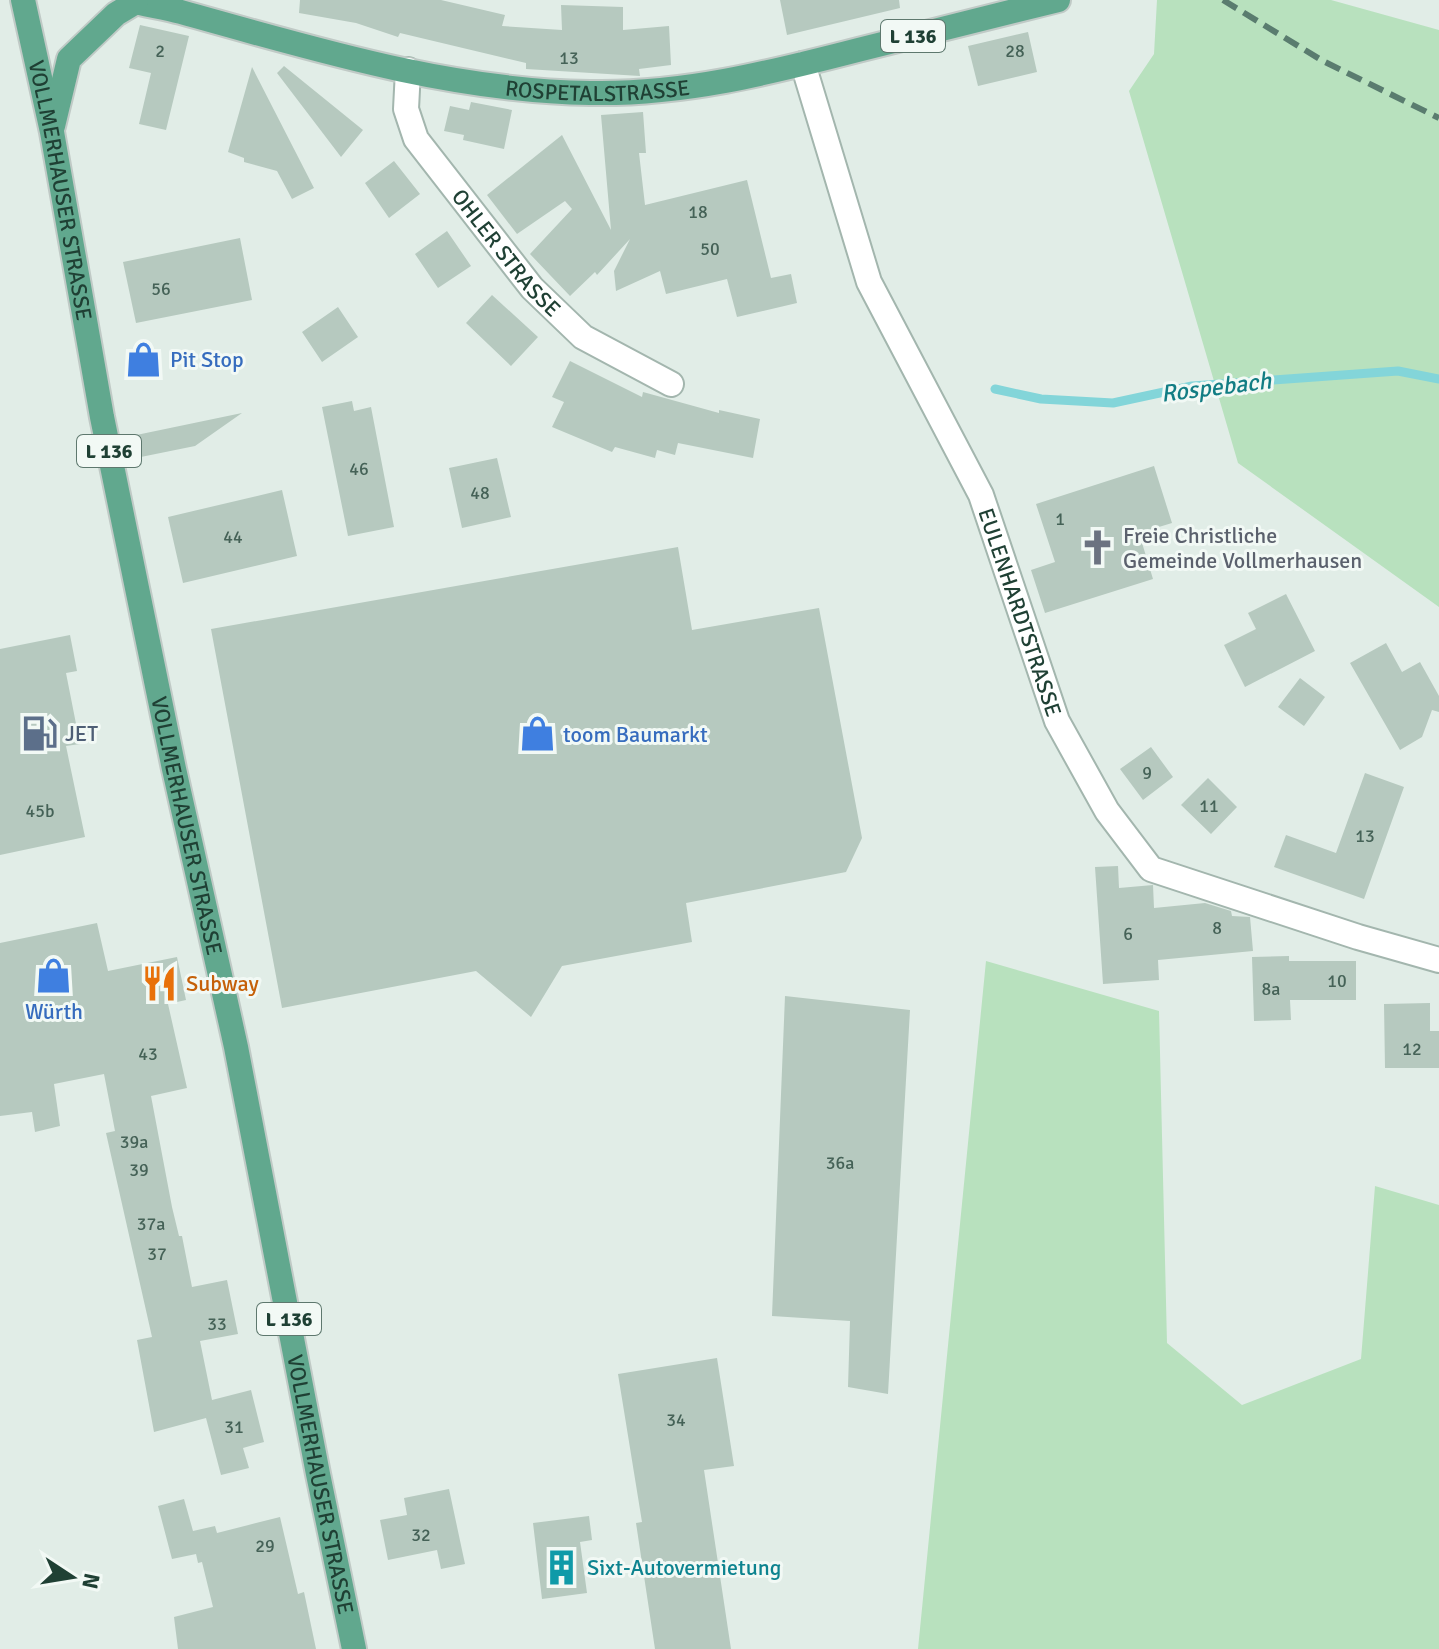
<svg xmlns="http://www.w3.org/2000/svg" width="1439" height="1649" font-family="Signika,sans-serif">
  <style>
    .green { fill: #b8e1be }
    .lines { fill: none; stroke-linecap: round; stroke-linejoin: round }
    .stream { stroke: #83d5d9; stroke-width: 9 }
    .building { fill: #b6c9bf }
    .minor-casing { stroke: #a3b6ae; stroke-width: 28 }
    .primary-casing { stroke: #c0cac6; stroke-width: 28 }
    .minor { stroke: #fff; stroke-width: 24 }
    .primary { stroke: #61a88e; stroke-width: 24 }
    .rail { stroke: #5a7c6f; stroke-width: 6; stroke-dasharray: 16 8; stroke-linecap: butt }
    .labels { text-anchor: middle; stroke-width: 6; stroke-linejoin: round; paint-order: stroke }
    .number-label { font-size: 18px; fill: #456257 }
    .shield { fill: #f2f9f5; stroke: #5e786e; stroke-width: 2 }
    .shield-label { font-size: 20px; font-weight: bold; fill: #1f4034 }
    .street-label { font-size: 22px; fill: #1f4034; stroke: #f2f9f5 }
    .shop-label { font-size: 22px; fill: #366cbe; stroke: #f2f9f5; text-anchor: start }
    .worship-label { font-size: 22px; fill: #5b616d; stroke: #f2f9f5; text-anchor: start }
    .service-label { font-size: 22px; fill: #4e5e75; stroke: #f2f9f5; text-anchor: start }
    .food-label { font-size: 22px; fill: #c56008; stroke: #f2f9f5; text-anchor: start }
    .culture-label { font-size: 22px; fill: #0d838f; stroke: #f2f9f5; text-anchor: start }
    .water-label { font-size: 24px; font-style: italic; fill: #127d84; stroke: #f2f9f5 }
  </style>
  <rect width="100%" height="100%" fill="#e1ede7"/>
  <path class="green" d="M1157 0H1331L1439 30V607L1238 463 1129 91 1154 54Z
    M986 961 1159 1011 1167 1343 1242 1405 1361 1359 1375 1186 1439 1205V1649H918Z"/>
  <g class="lines">
    <path class="stream" d="M995 389 1041 399 1113 403 1192 386 1398 371 1439 379"/>
  </g>
  <path class="building" d="M300 0H441L505 15 502 26 562 30 561 5 623 7V30L669 26 671 65 639 69 640 76 526 69V63L400 33 398 37 356 23 299 13Z
    M780 0H899L900 8 787 35Z
    M140 25 189 36 166 130 139 124 151 73 129 68Z
    M1028 32 1037 72 978 86 968 46Z
    M284 66 363 130 341 157 277 73Z
    M252 67 314 188 292 199 277 171 244 162V158L228 152Z
    M471 102 512 110 504 149 463 140 464 135 444 131 450 106 469 110Z
    M643 112 646 153H639L645 205 747 180 771 278 791 274 797 303 737 317 727 279 666 294 660 271 616 291 614 271 630 239 597 275 595 272 570 296 530 254 572 209 565 201 517 234 487 195 562 135 611 230 601 115Z
    M394 161 420 194 389 218 365 183Z
    M447 231 471 266 438 288 415 254Z
    M240 238 252 300 136 323 123 262Z
    M492 295 538 337 511 366 466 323Z
    M338 307 358 337 322 362 302 332Z
    M570 361 642 397 643 392 719 413V410L760 419 753 458 678 443 675 455 657 450 655 458 615 447 612 452 552 427 564 402 552 397Z
    M352 401 354 411 371 407 394 527 348 536 322 407Z
    M242 413 195 446 126 460 122 438Z
    M497 458 511 517 462 528 449 468Z
    M1154 466 1172 523 1139 533 1153 579 1045 613 1031 570 1055 562 1036 504Z
    M282 490 297 556 183 583 168 517Z
    M678 547 692 630 819 608 862 838 846 872 686 903 692 942 562 966 531 1017 476 971 282 1008 211 629Z
    M1286 594 1315 651 1245 687 1224 645 1256 629 1248 613Z
    M70 635 77 671 66 673 80 744 66 746 85 837 0 855V649Z
    M1386 643 1402 672 1420 662 1439 696V712L1432 710 1422 737 1400 750 1350 663Z
    M1300 678 1325 697 1304 726 1278 707Z
    M1151 747 1173 777 1143 800 1120 769Z
    M1365 773 1404 787 1364 899 1274 867 1286 835 1336 853Z
    M1208 778 1237 807 1211 834 1181 805Z
    M1118 866 1119 888 1153 885 1154 908 1205 903 1231 911 1232 916 1250 917 1253 951 1158 960 1159 980 1103 984 1095 867Z
    M97 923 108 971 177 957 186 1000 168 1004 187 1088 151 1096 172 1207 179 1236H182L192 1287 227 1280 238 1334 200 1341 212 1400 251 1390 264 1442 243 1448 249 1468 221 1475 206 1418 154 1432 137 1340 152 1337 106 1133 115 1131 104 1074 54 1084 60 1126 35 1132 32 1112 0 1116V943Z
    M1289 956V961H1356V1000H1290L1291 1020 1254 1021 1252 957Z
    M785 996 910 1010 888 1394 848 1387 850 1321 772 1316Z
    M1430 1003V1031H1439V1068H1385L1384 1004Z
    M717 1358 734 1466 704 1470 731 1649H655L636 1523 642 1522 618 1374Z
    M449 1489 465 1564 441 1569 437 1550 388 1560 380 1520 407 1515 404 1498Z
    M184 1499 193 1531 215 1526 217 1533 280 1517 298 1594 304 1592 316 1649H178L174 1617 213 1607 202 1562 198 1563 196 1554 172 1559 158 1506Z
    M589 1516 592 1540 580 1542 587 1593 542 1599 533 1523Z"/>
  <g class="lines">
    <defs>
      <g id="minor">
        <path id="s1" d="M803 64 869 282 981 495 1057 721 1107 811 1151 869 1358 937 1439 960"/>
        <path id="s2" d="M408 70 406 109 416 139 532 288 583 337 671 384"/>
      </g>
      <g id="primary">
        <path id="s3" d="M23 0 52 132 102 417 174 769 236 1047 318 1474 354 1649"/>
        <path id="s4" d="M128 0C145 5 163 7 181 12 314 49 450 91 590 93 682 95 769 73 858 50 924 33 991 17 1058 0"/>
        <path d="M53 126 69 59 116 14 136 2"/>
      </g>
    </defs>
    <use href="#minor" class="minor-casing"/>
    <use href="#primary" class="primary-casing"/>
    <use href="#minor" class="minor"/>
    <use href="#primary" class="primary"/>
    <path class="rail" d="M1223 0 1323 61 1439 118"/>
  </g>
  <defs>
    <symbol id="shop-bare" viewBox="-9 -9 18 18"><path d="M-5-2.5h2.3a2.7 3.5 0 0 1 5.4 0H5L5.5 6h-11ZM-1.5-2.5h3a1.5 2.3 0 0 0-3 0Z" fill="#3f7fe0" stroke="#f2f9f5" stroke-width="2.5" paint-order="stroke"/></symbol>
    <symbol id="church-bare" viewBox="-9 -9 18 18"><path d="M-1.2-6h2.4v3.5h3.3v2.4h-3.3V6h-2.4V-.1h-3.3v-2.4h3.3Z" fill="#6b7280" stroke="#f2f9f5" stroke-width="2.5" paint-order="stroke"/></symbol>
    <symbol id="fuel-bare" viewBox="-9 -9 18 18"><path d="M-5.5-6h7V0h2V4h1.3V-2.5L3-4.5l.8-.8L6-3V5H2.5V1h-1V6h-7ZM-4.2-4.7v3.2H.2V-4.7Z" fill="#5c6f8a" stroke="#f2f9f5" stroke-width="2.5" paint-order="stroke"/></symbol>
    <symbol id="restaurant-bare" viewBox="-9 -9 18 18"><path d="M-5-6h1v4h1v-4h1v4h1v-4h1v5L-1.5 .5V6h-2V.5L-5-1ZM5-6V6H3V1.5H1.5Q1.5-4 5-6Z" fill="#e8710a" stroke="#f2f9f5" stroke-width="2.5" paint-order="stroke"/></symbol>
    <symbol id="building-bare" viewBox="-9 -9 18 18"><path d="M-4-6H4V6H1V3H-1V6H-4ZM-2.5-4.3h1.7v1.8h-1.7ZM.8-4.3h1.7v1.8H.8ZM-2.5-1h1.7V.8h-1.7ZM.8-1h1.7V.8H.8Z" fill="#0f9aa8" stroke="#f2f9f5" stroke-width="2.5" paint-order="stroke"/></symbol>
  </defs>
  <g fill-rule="evenodd">
    <use href="#shop-bare" x="118" y="334" width="51" height="51"/>
    <use href="#church-bare" x="1072" y="522" width="51" height="51"/>
    <use href="#fuel-bare" x="14" y="708" width="51" height="51"/>
    <use href="#shop-bare" x="512" y="708" width="51" height="51"/>
    <use href="#shop-bare" x="28" y="950" width="51" height="51"/>
    <use href="#restaurant-bare" x="134" y="958" width="51" height="51"/>
    <use href="#building-bare" x="536" y="1542" width="51" height="51"/>
  </g>
  <g class="labels">
    <g class="number-label">
      <text x="160" y="57">2</text>
      <text x="1015" y="57">28</text>
      <text x="569" y="64">13</text>
      <text x="698" y="218">18</text>
      <text x="710" y="255">50</text>
      <text x="161" y="295">56</text>
      <text x="359" y="475">46</text>
      <text x="480" y="499">48</text>
      <text x="1060" y="525">1</text>
      <text x="233" y="543">44</text>
      <text x="1147" y="779">9</text>
      <text x="1209" y="812">11</text>
      <text x="40" y="817">45b</text>
      <text x="1365" y="842">13</text>
      <text x="1217" y="934">8</text>
      <text x="1128" y="940">6</text>
      <text x="1337" y="987">10</text>
      <text x="1271" y="995">8a</text>
      <text x="1412" y="1055">12</text>
      <text x="148" y="1060">43</text>
      <text x="134" y="1148">39a</text>
      <text x="840" y="1169">36a</text>
      <text x="139" y="1176">39</text>
      <text x="151" y="1230">37a</text>
      <text x="157" y="1260">37</text>
      <text x="217" y="1330">33</text>
      <text x="676" y="1426">34</text>
      <text x="234" y="1433">31</text>
      <text x="421" y="1541">32</text>
      <text x="265" y="1552">29</text>
    </g>
    <g class="shield">
      <rect x="881" y="20" width="64" height="32" rx="6"/>
      <rect x="77" y="435" width="64" height="32" rx="6"/>
      <rect x="257" y="1303" width="64" height="32" rx="6"/>
    </g>
    <g class="shield-label">
      <text x="913" y="43">L 136</text>
      <text x="109" y="458">L 136</text>
      <text x="289" y="1326">L 136</text>
    </g>
    <g class="street-label">
      <text dy="8" stroke="none"><textPath href="#s4" startOffset="480">ROSPETALSTRASSE</textPath></text>
      <text dy="8" stroke="none"><textPath href="#s3" startOffset="194">VOLLMERHAUSER STRASSE</textPath></text>
      <text dy="8" stroke="none"><textPath href="#s2" startOffset="216">OHLER STRASSE</textPath></text>
      <text dy="8" stroke="none"><textPath href="#s1" startOffset="592">EULENHARDTSTRASSE</textPath></text>
      <text dy="8" stroke="none"><textPath href="#s3" startOffset="842">VOLLMERHAUSER STRASSE</textPath></text>
      <text dy="8" stroke="none"><textPath href="#s3" startOffset="1514">VOLLMERHAUSER STRASSE</textPath></text>
    </g>
    <g class="shop-label">
      <text x="170" y="367">Pit Stop</text>
      <text x="563" y="742">toom Baumarkt</text>
      <text x="54" y="1019" text-anchor="middle">Würth</text>
    </g>
    <g class="worship-label">
      <text x="1123" y="543">Freie Christliche<tspan x="1123" dy="25">Gemeinde Vollmerhausen</tspan></text>
    </g>
    <g class="service-label">
      <text x="65" y="741">JET</text>
    </g>
    <g class="food-label">
      <text x="186" y="991">Subway</text>
    </g>
    <g class="culture-label">
      <text x="587" y="1575">Sixt-Autovermietung</text>
    </g>
    <g class="water-label">
      <text transform="translate(1216 387) rotate(-7)" y="8">Rospebach</text>
    </g>
  </g>
  <g transform="translate(72 1577) rotate(102)" stroke="#f2f9f5" stroke-width="6" paint-order="stroke">
  <path d="M0-6L14 30L0 20L-14 30Z" fill="#1f4034"/>
  <text y="-12" font-size="22" font-weight="bold" text-anchor="middle" fill="#1f4034">N</text>
  </g>
</svg>
